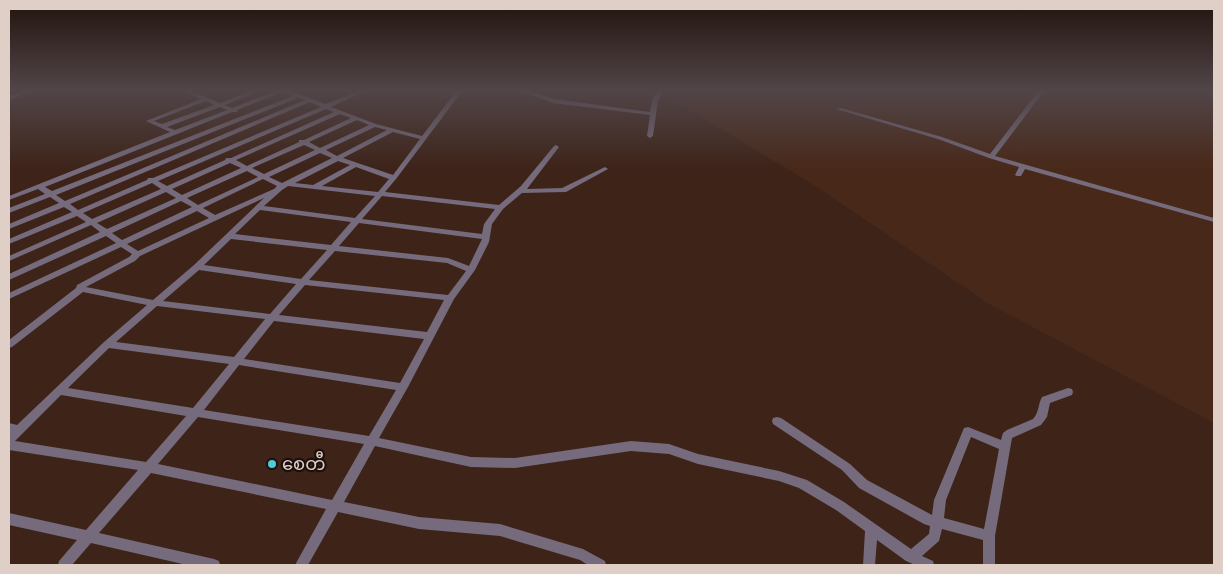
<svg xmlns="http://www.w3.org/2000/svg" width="1223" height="574" font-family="Quicksand,'Noto Sans Myanmar',sans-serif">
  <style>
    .built { fill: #482819 }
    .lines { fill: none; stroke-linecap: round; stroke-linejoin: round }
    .minor { fill: #756b7c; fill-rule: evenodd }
    .poi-dot { fill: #52cbd8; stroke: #1b100b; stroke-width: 2 }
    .labels { text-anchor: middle; stroke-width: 4.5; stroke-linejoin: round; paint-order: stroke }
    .near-poi-label { font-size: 18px; fill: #e0cfc7; stroke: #1b100b; text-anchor: start }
  </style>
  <rect width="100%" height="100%" fill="#3d2318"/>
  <path class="built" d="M657 90H1214V423L989 304 820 189Z"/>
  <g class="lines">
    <path class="minor" d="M27 90H36L9 100V96Z
      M181 90H189L220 103 251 91H255V93L225 105 232 108 278 90H288L326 104 360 90H368L331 107 376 124 422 136 457 90H463L396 179 385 192 499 205 521 186 554 146 556 145 559 147 527 189 562 188 603 168 605 167 608 169 566 192 522 193 503 209 492 224 489 242 475 270 454 299 408 387 379 438 471 457 515 458 631 441 669 444 698 454 779 471 807 480 844 502 911 549 929 534 930 526 924 524 859 488 842 470 773 424 772 421 773 418 777 417 781 418 850 464 867 480 932 515 934 500 964 428 968 427 1001 440 1003 433 1007 430 1033 419C1039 413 1038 404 1042 397L1068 388 1072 389 1073 392 1072 395 1050 403 1047 417 1041 425 1012 438 995 536V565H983V540L942 529 939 541 922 556 933 561 934 565H915L906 561 877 540 875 565H863L865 531 836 510 799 488 779 481 698 464 669 454 631 451 515 468 471 467 375 446 344 502 419 517 500 524 583 549 605 561 606 565H588L580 560 500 536 419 529 338 512 308 565H295L326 509 151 473 99 533 214 559 219 561 220 565H187L91 543 72 565H58L59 561 77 540 9 525V513L86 530 138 470 9 450V433L10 432 9 431V423L17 425 104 342 147 305 83 292 12 347 9 348V340L76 288 77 285 129 257 132 254 121 247 9 299V293L116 243 106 236 9 280V274L100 232 91 225 9 261V256L86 222 77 216 9 244V239L72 212 64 207 9 229V224L59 203 50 197 9 213V208L45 194 38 189 9 200V196L170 132 146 121 201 99ZM283 92 293 96 52 191 45 187 232 112H237V110ZM298 98 305 100 65 201 56 195ZM206 101 214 105 162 124 154 121ZM310 102 321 107 153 178H148L147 180 78 210 70 204ZM220 107 227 110 175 130 167 127ZM326 109 334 112 231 158H226L225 160 167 186 158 181ZM340 114 351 118 304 140H299V142L247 166 236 160ZM357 120 369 125 320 148 309 142ZM375 127 387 130 337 156 326 150ZM393 132 420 139 393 175 343 158ZM304 145 315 150 264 174 252 168ZM320 153 332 158 282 183 269 177ZM338 161 350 165 313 185 295 183ZM230 163 241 168 182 195 172 189ZM356 167 389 179 378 192 322 186ZM247 171 258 177 198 205 187 198ZM263 179 277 186 274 189 215 215 203 208ZM152 183 161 189 92 219 83 213ZM288 186 375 196 355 218 264 206 282 190ZM166 192 176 198 107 229 97 223ZM382 196 495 209 484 224 482 234 362 219ZM264 198 194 265 153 300 86 287 135 261 140 256ZM181 201 192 207 122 240 112 233ZM260 210 351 222 331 245 235 234ZM197 211 209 218 138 251 127 244ZM359 223 482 239 469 266 448 258 339 246ZM231 239 327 250 301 279 204 265ZM335 251 447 263 466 271 448 295 309 280ZM199 270 296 284 270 314 163 301ZM305 285 444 300 427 332 279 315ZM157 306 265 319 234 357 116 342ZM274 321 424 339 400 383 244 359ZM109 348 229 364 193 408 68 388ZM239 365 396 390 369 436 204 410ZM61 395 186 416 146 462 15 441ZM198 417 364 444 332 500 158 464ZM971 437 999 449 984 529 944 518 946 500Z
      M517 90H526L554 99 650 112 652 101 657 90H663L658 101 653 136 650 138 647 136 650 115 553 103Z
      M1039 90H1045L995 156 1214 218V222L1025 169 1021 176H1017L1015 175 1019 167 989 158 938 139 836 109 841 108 942 137 990 154Z"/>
  </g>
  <linearGradient id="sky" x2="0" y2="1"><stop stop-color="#22130d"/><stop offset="0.53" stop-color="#514548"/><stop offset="1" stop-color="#514548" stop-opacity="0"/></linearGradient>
  <rect width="1223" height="170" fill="url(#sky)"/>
  <circle class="poi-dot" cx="272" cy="464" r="5"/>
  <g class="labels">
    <g class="near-poi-label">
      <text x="282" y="470">စေတီ</text>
    </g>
  </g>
  <rect width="1223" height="574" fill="none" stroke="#e0cfc7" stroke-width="20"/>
</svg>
